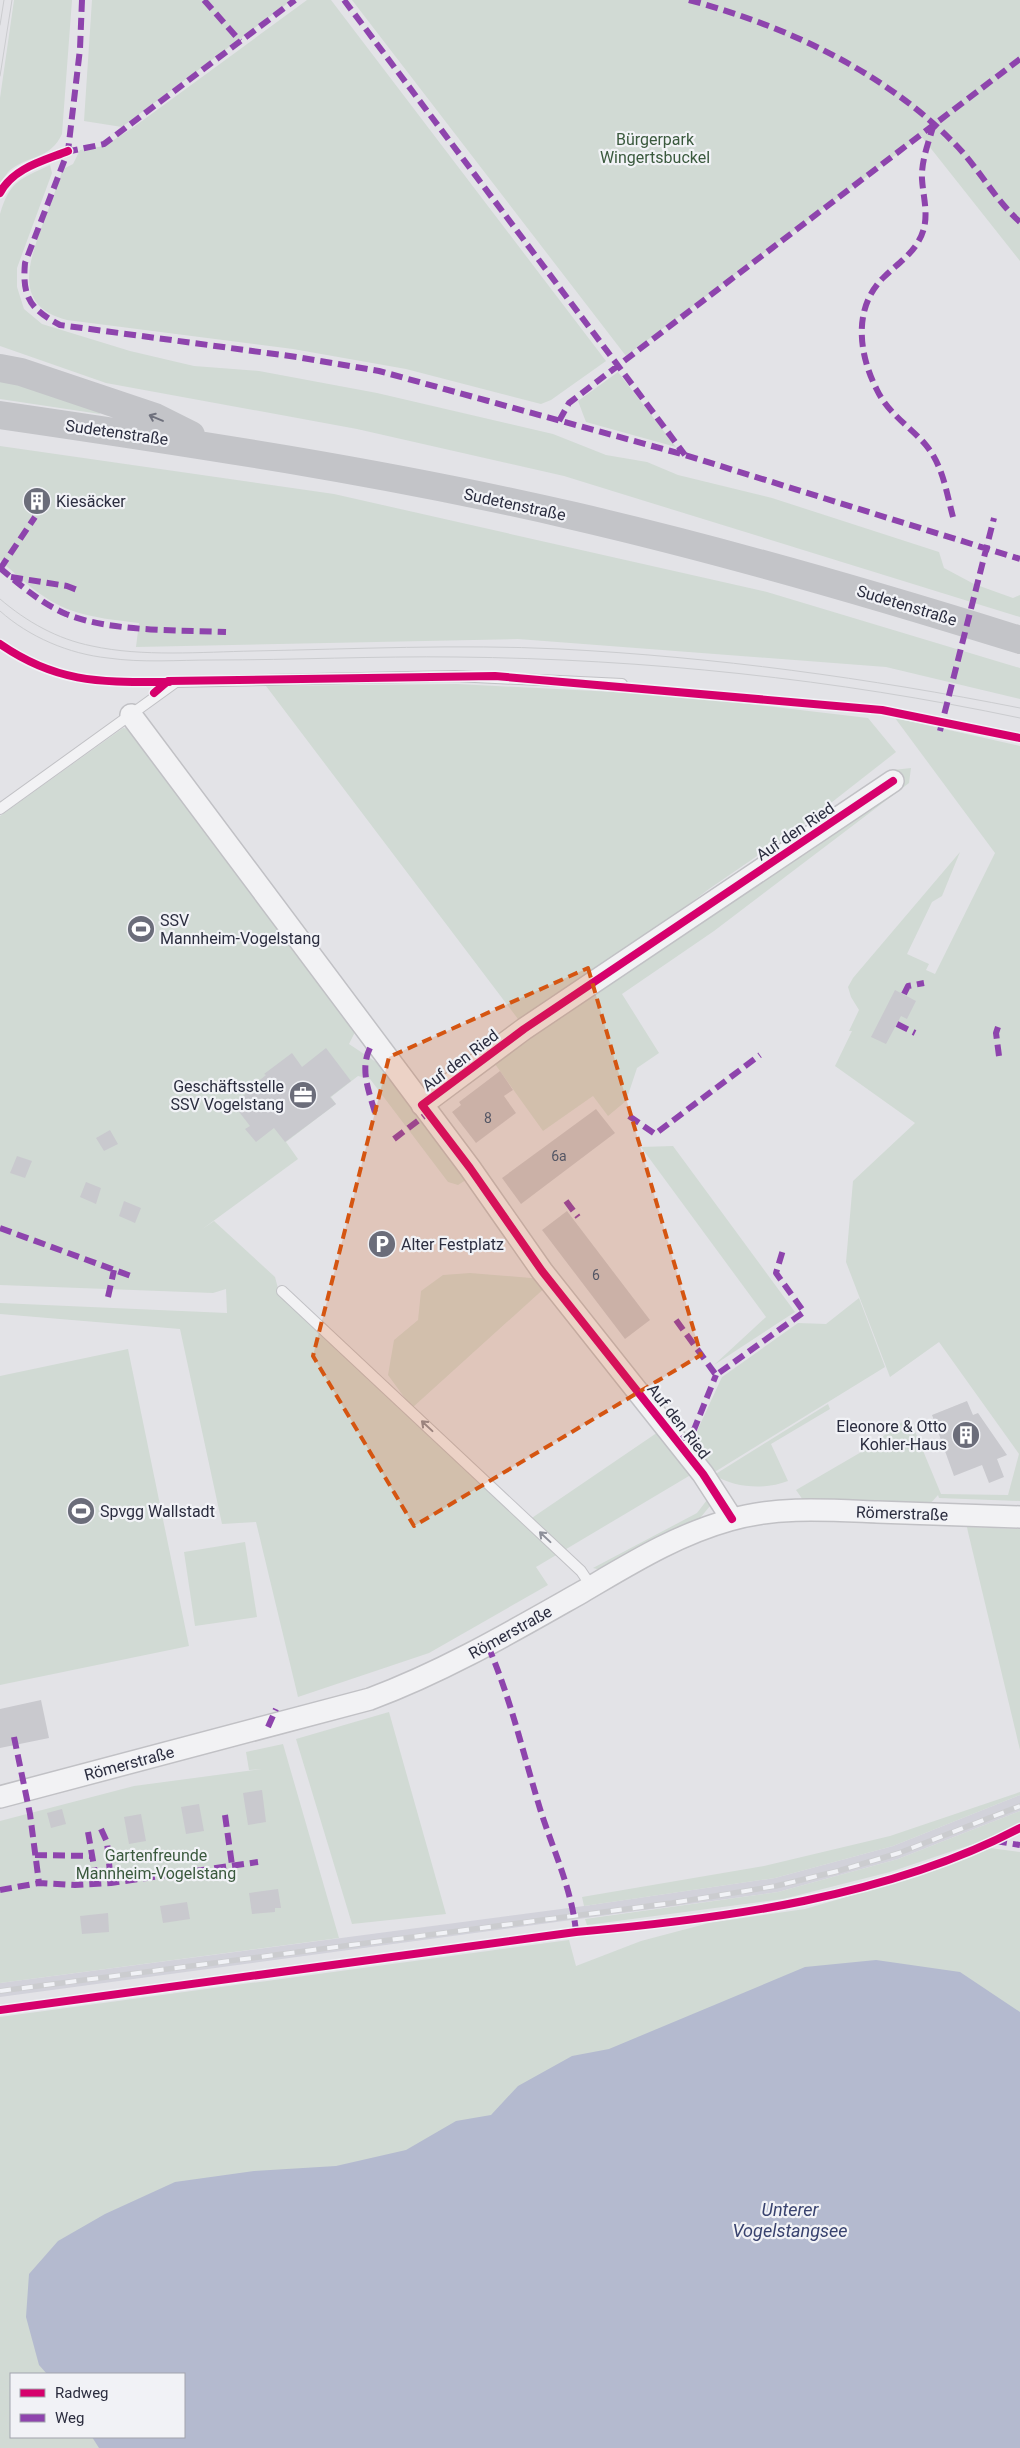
<svg xmlns="http://www.w3.org/2000/svg" width="1020" height="2448" font-family="Roboto,sans-serif">
  <style>
    .built { fill: #d2d2da }
    .green { fill: #d1dad4; fill-rule: evenodd }
    .water { fill: #b4bacf }
    .building { fill: #c9c9ce }
    .lines { fill: none; stroke-linecap: round; stroke-linejoin: round }
    .lane-casing { stroke: #c1c1c5; stroke-width: 12 }
    .street-casing { stroke: #c1c1c5; stroke-width: 24 }
    .lane { stroke: #f2f2f4; stroke-width: 10 }
    .street { stroke: #f2f2f4; stroke-width: 21 }
    .secondary { stroke: #c3c4c8; stroke-width: 28 }
    .tram { stroke: #cbcccf; stroke-width: 1 }
    .rail-casing { stroke: #cbcccf; stroke-width: 5.5 }
    .rail { stroke: #f1f2f6; stroke-width: 4; stroke-dasharray: 11; stroke-linecap: butt }
    .quiet { stroke: #8e44ad; stroke-width: 6; stroke-dasharray: 12 6; stroke-linecap: butt }
    .cycleway-casing { stroke: #f1f2f6; stroke-width: 11 }
    .cycleway { stroke: #d6006c; stroke-width: 8 }
    .oneway { stroke: #6f717d }
    .oneway2 { stroke: #8e909a }
    .marked { fill: #d55511; fill-opacity: 0.2; stroke: #d55511; stroke-width: 4; stroke-dasharray: 10 6; stroke-linejoin: round }
    .labels { text-anchor: middle; stroke-width: 4.5; stroke-linejoin: round; paint-order: stroke }
    .number-label { font-size: 14px; fill: #545664 }
    .park-label { font-size: 16px; fill: #3a593d; stroke: #f1f2f6 }
    .street-label { font-size: 16px; fill: #2b2d3f; stroke: #f1f2f6 }
    .poi-label { font-size: 16px; fill: #2b2d3f; stroke: #f1f2f6; text-anchor: start }
    .water-label { font-size: 18px; font-style: italic; fill: #39436f; stroke: #f1f2f6 }
  </style>
  <rect width="100%" height="100%" fill="#e3e3e7"/>
  <path class="built" d="M1020 1795V1811L898 1859 778 1892 0 1997V1983L584 1906 775 1878 893 1846Z"/>
  <path class="green" d="M14 0H72L62 134C51 159 29 155 10 170 7 173 3 179 0 183V98Z
    M92 0H292L122 127 84 121Z
    M307 0H331L606 361 551 400 541 404 406 369 293 349 67 320C12 306 29 262 43 223 50 205 57 187 63 169L73 164 80 150 104 146 131 129Z
    M352 0H1020V261L921 136 626 356Z
    M50 165 52 173 17 268V287L24 309 42 324 130 351 194 366 259 371 377 393 553 434 606 455 647 462 678 475 772 498 939 552 944 568 974 584 1013 598 1020 595V617L564 476 357 429 106 383 0 346V214C10 180 21 179 50 165Z
    M618 372 676 447 586 422 578 401Z
    M0 376 97 407 100 414 0 399Z
    M0 446 334 494 767 592 1020 668V699L886 667 518 639 136 647 139 623C116 620 92 618 70 610 43 600 21 579 0 560Z
    M457 684 673 695 868 718 896 752 804 824 709 889 624 953 521 1023 266 686Z
    M895 718 1020 746V1501L939 1498 938 1495 930 1504 803 1500 796 1490 863 1451 909 1417 941 1494 1008 1495 1019 1454 939 1342 890 1377 846 1262 853 1181 915 1123 835 1066 852 1031H849L859 1010 851 997 848 987 853 978 960 852 942 896 932 902 907 954 929 964 926 970 935 974 995 853Z
    M123 728 139 730 355 1032 349 1044 391 1072 469 1178 458 1185 448 1182 370 1079 358 1076 331 1097 336 1104 286 1142 298 1159 201 1230 214 1221 275 1277 280 1296 523 1524 661 1430 694 1473 536 1567 548 1585 429 1653 298 1697 256 1522 222 1524 180 1329 0 1314V1303L227 1313 226 1289 213 1293 0 1285V816Z
    M911 768 909 783 714 931 622 994 659 1053 637 1068 626 1101 608 1116 593 1096 543 1131 495 1064 502 1053 811 837 893 770Z
    M673 1146 795 1312 714 1365 766 1317 641 1147Z
    M470 1273 543 1279 548 1285 412 1408 388 1375 394 1340 418 1320 421 1291 443 1275Z
    M859 1298 885 1367 713 1473 691 1444 722 1377 798 1323 826 1324Z
    M128 1349 189 1646 0 1685V1376Z
    M828 1404 830 1409 771 1444 788 1481C765 1490 735 1488 714 1475Z
    M710 1496V1506L700 1518 646 1545 601 1570 593 1568 697 1513Z
    M967 1527 1020 1529V1750L968 1532Z
    M245 1542 257 1617 195 1626 184 1552Z
    M389 1712 446 1914 352 1924 296 1739Z
    M283 1744 339 1938 0 1983V1821L134 1786 262 1769 249 1770 246 1752Z
    M1020 1792V1795L893 1846 775 1878 584 1906 582 1897 764 1866 890 1836Z
    M1020 1811V1823L997 1836 890 1872 783 1899 587 1925 585 1919 778 1892 898 1859Z
    M990 1848 1020 1852V2448H0V2017L569 1940 576 1966 641 1941 709 1923 805 1909 895 1883ZM11 2374H184V2437H11Z"/>
  <path class="water" d="M876 1960 960 1972 1020 2012V2448H99L92 2437H184V2374H47L39 2365 26 2317 29 2274 58 2241 105 2214 175 2182 254 2171 336 2166 406 2150 456 2121 491 2115 518 2086 572 2056 609 2049 805 1967Z"/>
  <path class="building" d="M895 990 916 1001 907 1019 901 1016 886 1044 871 1037Z
    M326 1048 351 1081 330 1097 336 1104 285 1142 274 1128 256 1142 245 1129 250 1126 233 1104 256 1086 255 1084 266 1075 264 1074 292 1053 302 1067Z
    M500 1071 513 1090 504 1096 516 1113 476 1143 452 1112 461 1105 459 1102Z
    M596 1109 615 1133 521 1204 502 1178Z
    M110 1130 118 1144 104 1151 96 1138Z
    M17 1156 32 1161 25 1178 10 1173Z
    M86 1182 101 1188 96 1204 80 1197Z
    M124 1201 141 1208 135 1223 119 1216Z
    M567 1211 650 1320 625 1339 542 1230Z
    M967 1401 973 1415 978 1413 1007 1455 997 1459 1004 1477 989 1483 982 1465 954 1476 932 1415Z
    M41 1700 49 1738 0 1748V1709Z
    M262 1790 266 1822 248 1825 243 1793Z
    M199 1804 204 1831 186 1834 181 1807Z
    M62 1809 66 1824 51 1828 47 1813Z
    M141 1814 146 1841 129 1844 124 1817Z
    M278 1889 281 1908H275V1912L252 1914 249 1893Z
    M187 1902 190 1919 163 1923 160 1906Z
    M108 1913 109 1932 82 1934 80 1916Z"/>
  <g class="lines">
    <defs>
      <path id="lane" d="M0 809 176 682 455 676 622 684
        M282 1291 581 1571 591 1586"/>
      <path id="street" d="M131 715 470 1168 542 1271 703 1474 732 1519
        M422 1105 524 1029 893 781
        M0 1797 370 1699C445 1671 513 1631 582 1592 630 1564 676 1535 730 1520 778 1506 828 1510 877 1512 924 1514 972 1515 1020 1517"/>
    </defs>
    <use href="#lane" class="lane-casing"/>
    <use href="#street" class="street-casing"/>
    <use href="#lane" class="lane"/>
    <use href="#street" class="street"/>
    <path class="secondary" d="M0 368 21 372 155 417 191 435
      M0 415C192 443 385 472 574 516 725 551 873 594 1020 640"/>
    <path class="tram" d="M0 25 4 0
      M0 76 12 0
      M0 599C27 622 57 639 92 646 142 657 202 652 253 651 355 649 458 644 560 649 715 657 868 678 1020 708
      M0 611C29 637 69 654 108 658 142 663 178 660 212 660 294 660 375 656 457 657 646 659 835 679 1020 718"/>
    <defs>
      <path id="rail" d="M0 1991 672 1903 776 1886 838 1871 899 1853 1020 1806"/>
    </defs>
    <use href="#rail" class="rail-casing"/>
    <use href="#rail" class="rail"/>
    <path class="quiet" d="M82 0 80 49 68 151 25 263C22 297 30 309 60 325L297 357 379 371 685 455 1020 559
      M204 0 240 41
      M344 0 685 455
      M689 0C786 26 883 71 954 143 978 167 995 200 1020 222
      M934 124C929 141 921 161 922 179 923 195 928 212 924 228 918 251 899 262 884 277 852 308 859 355 877 390 888 413 909 426 925 444 943 465 946 491 953 517
      M66 152 104 144 295 0
      M559 421 569 403 1020 59
      M0 568C21 586 41 603 66 614 110 632 178 630 226 632
      M0 569 35 517
      M11 577 67 586 80 591
      M940 731 994 518
      M904 994 908 986 924 983
      M897 1024 915 1033
      M998 1027 996 1033 999 1056
      M370 1048C359 1070 370 1094 376 1116
      M629 1116 655 1134 760 1055
      M394 1139 428 1113
      M566 1201 578 1217
      M0 1228 131 1276
      M108 1297 114 1270
      M676 1320 716 1375 804 1312 776 1273 783 1250
      M678 1441 693 1432 716 1375
      M488 1646C511 1699 524 1757 541 1812 554 1852 572 1890 576 1932
      M268 1727 276 1709
      M14 1737 30 1814 39 1883
      M225 1815 232 1865
      M101 1829 107 1842 111 1883
      M88 1832 97 1884
      M995 1841 1020 1845
      M35 1855 92 1856
      M0 1890 39 1883 75 1885 111 1883 258 1862"/>
    <defs>
      <path id="cycleway" d="M0 193C13 168 43 161 68 151
        M0 644C58 684 102 682 169 682
        M154 693 168 681 495 676 882 710 1020 738
        M732 1519 703 1474 542 1271 470 1168 422 1105 524 1029 893 781
        M0 2010 576 1932C722 1919 889 1897 1020 1828"/>
    </defs>
    <use href="#cycleway" class="cycleway-casing"/>
    <use href="#cycleway" class="cycleway"/>
  </g>
  <defs><path id="oneway-shaft" d="M-6 0H5M1.5-3L5.5 0L1.5 3" fill="none" stroke-width="1.6" stroke-linecap="round" stroke-linejoin="round" transform="scale(1.25)"/></defs>
  <use class="oneway" href="#oneway-shaft" transform="translate(156 418) rotate(-157)"/>
  <g class="oneway2">
    <use href="#oneway-shaft" transform="translate(427 1426) rotate(-137)"/>
    <use href="#oneway-shaft" transform="translate(545 1537) rotate(-137)"/>
  </g>
  <path class="marked" d="M588 968 701 1355 414 1526 313 1356 389 1057Z"/>
  <defs>
    <symbol id="building-disc" viewBox="-11 -11 22 22"><circle r="9.5" fill="#6b6d7a" stroke="#f1f2f6"/><path d="M-4-6H4V6H1V3H-1V6H-4ZM-2.5-4.3h1.7v1.8h-1.7ZM.8-4.3h1.7v1.8H.8ZM-2.5-1h1.7V.8h-1.7ZM.8-1h1.7V.8H.8Z" fill="#fff"/></symbol>
    <symbol id="stadium-disc" viewBox="-11 -11 22 22"><circle r="9.5" fill="#6b6d7a" stroke="#f1f2f6"/><path d="M0-5a6.5 5 0 1 0 0 10a6.5 5 0 1 0 0-10ZM-3.5-1.8h7v3.6h-7Z" fill="#fff"/></symbol>
    <symbol id="office-disc" viewBox="-11 -11 22 22"><circle r="9.5" fill="#6b6d7a" stroke="#f1f2f6"/><path d="M-6-3h4V-5.5h4V-3h4V5H-6ZM-1-4.5V-3h2v-1.5ZM-6 0V1H6V0Z" fill="#fff"/></symbol>
    <symbol id="parking-disc" viewBox="-11 -11 22 22"><circle r="9.5" fill="#6b6d7a" stroke="#f1f2f6"/><path d="M-3.5-5.5H1a3.5 3.5 0 0 1 0 7H-1V5.5H-3.5ZM-1-3.4V-.6H.8a1.4 1.4 0 0 0 0-2.8Z" fill="#fff"/></symbol>
  </defs>
  <g fill-rule="evenodd">
    <use href="#building-disc" x="21" y="485" width="32" height="32"/>
    <use href="#stadium-disc" x="125" y="913" width="32" height="32"/>
    <use href="#office-disc" x="287" y="1079" width="32" height="32"/>
    <use href="#parking-disc" x="366" y="1228" width="32" height="32"/>
    <use href="#building-disc" x="950" y="1419" width="32" height="32"/>
    <use href="#stadium-disc" x="65" y="1495" width="32" height="32"/>
  </g>
  <g class="labels">
    <g class="number-label">
      <text x="488" y="1123">8</text>
      <text x="559" y="1161">6a</text>
      <text x="596" y="1280">6</text>
    </g>
    <g class="park-label">
      <text x="655" y="145">Bürgerpark<tspan x="655" dy="18">Wingertsbuckel</tspan></text>
      <text x="156" y="1861">Gartenfreunde<tspan x="156" dy="18">Mannheim-Vogelstang</tspan></text>
    </g>
    <g class="street-label">
      <text transform="translate(117 432) rotate(8)" y="6">Sudetenstraße</text>
      <text transform="translate(515 504) rotate(12)" y="6">Sudetenstraße</text>
      <text transform="translate(907 605) rotate(17)" y="6">Sudetenstraße</text>
      <text transform="translate(795 831) rotate(-34)" y="6">Auf den Ried</text>
      <text transform="translate(460 1060) rotate(-37)" y="6">Auf den Ried</text>
      <text transform="translate(679 1421) rotate(52)" y="6">Auf den Ried</text>
      <text transform="translate(902 1513) rotate(2)" y="6">Römerstraße</text>
      <text transform="translate(510 1632) rotate(-29)" y="6">Römerstraße</text>
      <text transform="translate(129 1763) rotate(-15)" y="6">Römerstraße</text>
    </g>
    <g class="poi-label">
      <text x="56" y="507">Kiesäcker</text>
      <text x="160" y="926">SSV<tspan x="160" dy="18">Mannheim-Vogelstang</tspan></text>
      <text x="284" y="1092" text-anchor="end">Geschäftsstelle<tspan x="284" dy="18">SSV Vogelstang</tspan></text>
      <text x="401" y="1250">Alter Festplatz</text>
      <text x="947" y="1432" text-anchor="end">Eleonore &amp; Otto<tspan x="947" dy="18">Kohler-Haus</tspan></text>
      <text x="100" y="1517">Spvgg Wallstadt</text>
    </g>
    <g class="water-label">
      <text x="790" y="2216">Unterer<tspan x="790" dy="21">Vogelstangsee</tspan></text>
    </g>
  </g>
  <rect x="10" y="2373" width="175" height="65" fill="#f1f2f6" stroke="#a2a3ad"/>
  <rect x="20" y="2389" width="25" height="8" fill="#d6006c" stroke="#a2a3ad"/>
  <text x="55" y="2398" font-size="15" fill="#2b2d3f">Radweg</text>
  <rect x="20" y="2414" width="25" height="8" fill="#8e44ad" stroke="#a2a3ad"/>
  <text x="55" y="2423" font-size="15" fill="#2b2d3f">Weg</text>
</svg>
